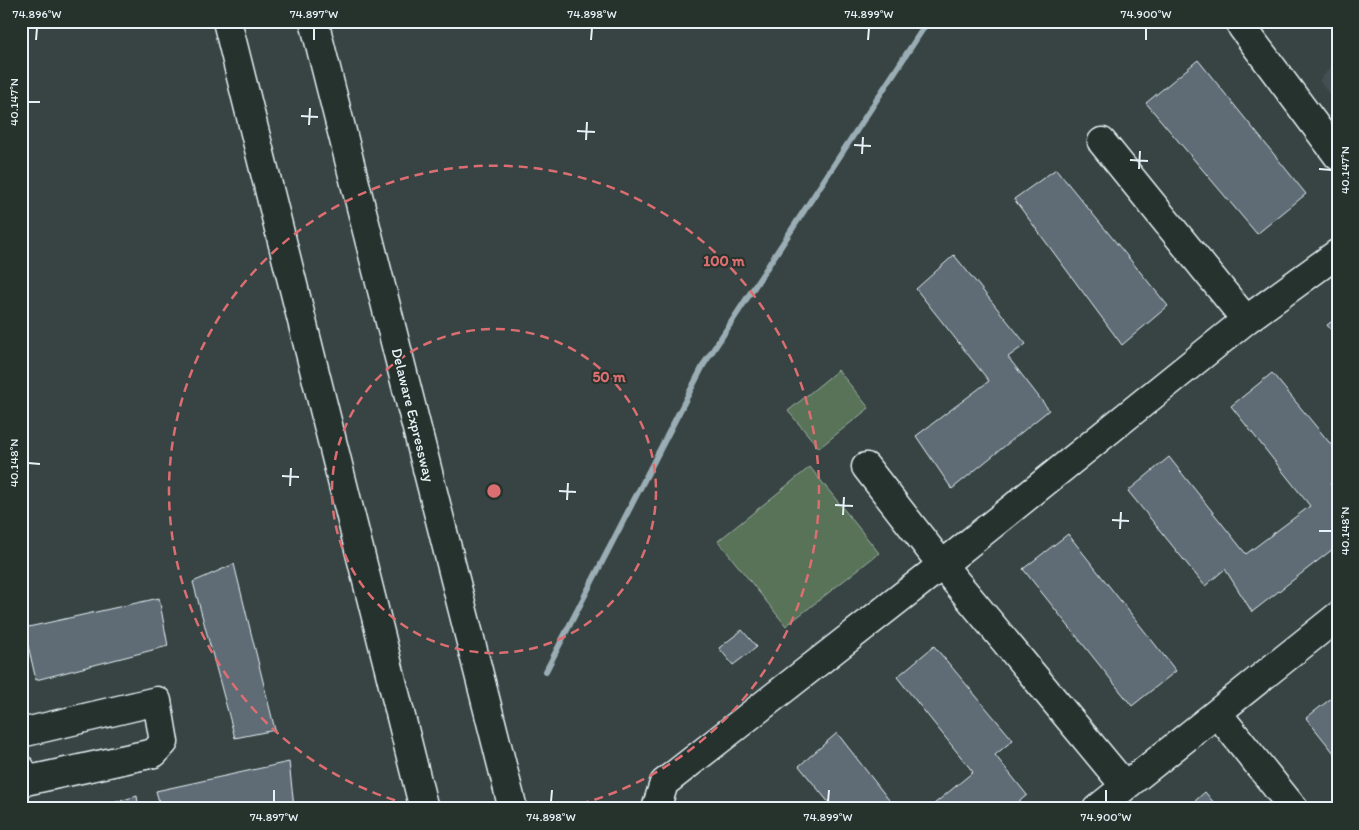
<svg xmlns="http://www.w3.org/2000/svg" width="1359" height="830" font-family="Itim,sans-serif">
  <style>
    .built { fill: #435052 }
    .green { fill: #597358; stroke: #a0b2a8 }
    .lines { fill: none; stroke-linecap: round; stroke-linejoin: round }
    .stream { stroke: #9badb5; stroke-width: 6 }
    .building { fill: #5e6c75; stroke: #e8f1f8 }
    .minor-casing { stroke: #e8f1f8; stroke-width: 31 }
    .highway-casing { stroke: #e8f1f8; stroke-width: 31 }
    .minor { stroke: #26332d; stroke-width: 28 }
    .highway { stroke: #26332d; stroke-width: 28 }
    .ticks { fill: none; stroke: #e8f1f8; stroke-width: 2 }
    .ring { fill: none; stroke: #dc6e71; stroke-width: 2.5; stroke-dasharray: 9 6 }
    .labels { text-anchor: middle; stroke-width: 4; stroke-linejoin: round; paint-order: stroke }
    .street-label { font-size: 15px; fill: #e8f1f8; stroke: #26332d }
    .centre { fill: #dc6e71; stroke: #26332d; stroke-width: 2.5 }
    .ring-label { font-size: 15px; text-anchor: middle; font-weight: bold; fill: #dc6e71; stroke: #26332d; stroke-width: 4; stroke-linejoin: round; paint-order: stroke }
    .neatline { fill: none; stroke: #e8f1f8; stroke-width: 2 }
    .ticks-label { font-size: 12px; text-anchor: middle; fill: #e8f1f8 }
  </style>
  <rect width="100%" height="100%" fill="#374443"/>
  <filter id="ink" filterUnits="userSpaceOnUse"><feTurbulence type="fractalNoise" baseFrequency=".02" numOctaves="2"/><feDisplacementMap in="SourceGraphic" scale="10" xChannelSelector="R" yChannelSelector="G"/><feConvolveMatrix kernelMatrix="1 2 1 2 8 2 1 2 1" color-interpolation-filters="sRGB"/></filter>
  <g filter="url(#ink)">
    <path class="built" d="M1338 58V105L1319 81Z"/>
    <path class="green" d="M838 370 869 408 819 448 788 411Z
      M810 467 879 553 786 626 718 541Z"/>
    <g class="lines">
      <path class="stream" d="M546 671 704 364 928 21"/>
    </g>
    <path class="building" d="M1198 60 1306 194 1257 234 1146 103Z
      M1056 169 1168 306 1122 345 1014 199Z
      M954 255 1026 344 1008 357 1049 410 952 489 916 436 989 381 916 289Z
      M1338 317V338L1327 325Z
      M1272 373 1338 453V478L1330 484 1338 494V545L1252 612 1225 569 1205 586 1128 491 1169 457 1246 554 1310 506 1231 406Z
      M1068 534 1176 671 1132 706 1023 569Z
      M234 564 275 730 235 738 193 582Z
      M159 598 168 646 36 680 24 628Z
      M742 630 757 647 733 665 719 648Z
      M934 646 1013 740 995 755 1027 795 1010 809H928L973 772 897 677Z
      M1338 693V758L1306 718Z
      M837 733 896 809H834L799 766Z
      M289 762 294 807 284 809H161L156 791Z
      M1205 792 1219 809H1186Z
      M137 796 139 809H92Z"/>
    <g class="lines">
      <defs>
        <path id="minor" d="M1242 27 1338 156
          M1102 142 1246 320
          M866 467 942 565 1125 786
          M1218 714 1294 809
          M21 733 157 701 164 742 154 753 25 781 21 769
          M656 809 664 783 942 565 1246 320 1338 253
          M1097 809 1338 616"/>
        <path id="highway" d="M227 21 424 809
          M314 21 513 809"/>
      </defs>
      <use href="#minor" class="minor-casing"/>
      <use href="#highway" class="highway-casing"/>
      <use href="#minor" class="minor"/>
      <use href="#highway" class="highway"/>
    </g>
  </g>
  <path class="ticks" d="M36 40 37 28M314 40V28M591 40 592 28M868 40 869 28M1146 40V28M28 102H40M301 116 318 117M309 125 310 108M577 131 595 132M586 140 587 122M854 145 871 146M862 154 863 137M1130 160 1148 161M1139 169 1140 151M1319 169 1332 170M28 463 40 464M282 476 299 477M290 486 291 468M559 491 576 492M567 500 568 483M835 505 853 506M843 515 844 497M1112 520 1129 521M1120 529 1121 512M1319 531H1332M274 802V790M551 802 552 790M828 802 829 790M1106 802V790"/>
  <g class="ring">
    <circle cx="494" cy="491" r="162"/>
    <path d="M424 808A325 325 0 1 1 564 808"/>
  </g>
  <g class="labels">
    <g class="street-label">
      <text transform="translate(413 415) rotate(76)" y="5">Delaware Expressway</text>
    </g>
  </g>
  <circle cx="494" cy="491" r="8" class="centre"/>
  <g class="ring-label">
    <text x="724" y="266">100 m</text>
    <text x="609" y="382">50 m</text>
  </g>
  <rect width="1359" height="830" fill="none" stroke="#26332d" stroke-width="55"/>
  <rect x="28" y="28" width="1304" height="774" class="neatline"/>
  <g class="ticks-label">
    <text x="37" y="18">74.896°W</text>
    <text x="314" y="18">74.897°W</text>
    <text x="592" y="18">74.898°W</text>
    <text x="869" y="18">74.899°W</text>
    <text x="1146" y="18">74.900°W</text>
    <text transform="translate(14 102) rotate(-90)" y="4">40.147°N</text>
    <text transform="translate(1345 170) rotate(-90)" y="4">40.147°N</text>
    <text transform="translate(14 463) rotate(-90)" y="4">40.148°N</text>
    <text transform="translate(1345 531) rotate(-90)" y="4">40.148°N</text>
    <text x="274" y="821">74.897°W</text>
    <text x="551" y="821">74.898°W</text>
    <text x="828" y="821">74.899°W</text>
    <text x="1106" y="821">74.900°W</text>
  </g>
</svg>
